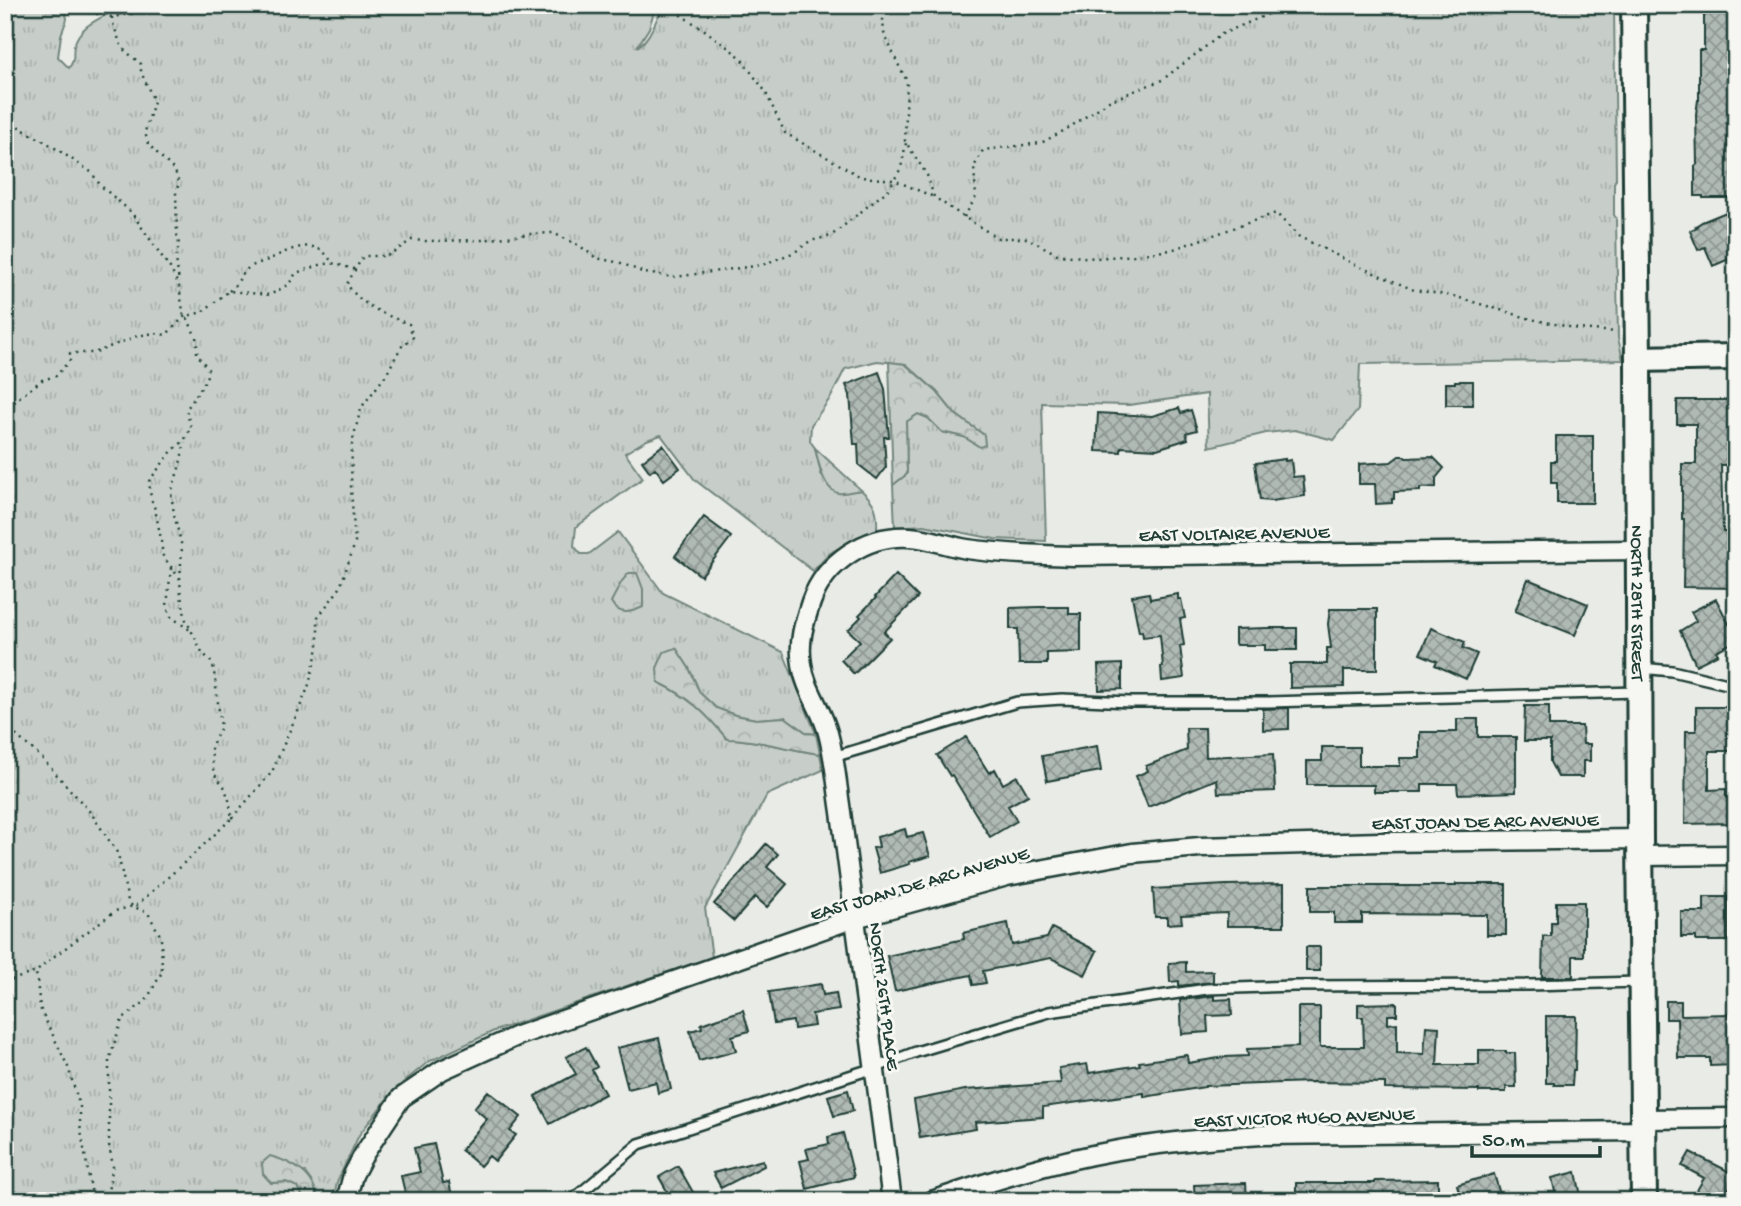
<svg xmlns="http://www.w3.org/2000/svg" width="1741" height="1206" font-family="'Gochi Hand',sans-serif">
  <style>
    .grass { fill: url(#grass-tufts); stroke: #73867e; stroke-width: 2 }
    .forest { fill: url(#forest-crowns); stroke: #73867e; stroke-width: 2 }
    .building { fill: url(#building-cross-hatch); stroke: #1f3d34; stroke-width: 2 }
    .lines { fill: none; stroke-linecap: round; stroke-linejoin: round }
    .lane-casing { stroke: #1f3d34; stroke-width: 14 }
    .street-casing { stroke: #1f3d34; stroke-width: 23 }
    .secondary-casing { stroke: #1f3d34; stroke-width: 30 }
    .path { stroke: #1f3d34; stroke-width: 2.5; stroke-dasharray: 2 5; stroke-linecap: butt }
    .lane { stroke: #f6f6f2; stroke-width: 9 }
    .street { stroke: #f6f6f2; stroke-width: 18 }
    .secondary { stroke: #f6f6f2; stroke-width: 24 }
    .labels { text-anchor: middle; stroke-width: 6; stroke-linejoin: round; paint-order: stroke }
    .street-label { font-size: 19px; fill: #1f3d34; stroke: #f6f6f2 }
  </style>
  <defs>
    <pattern id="grass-tufts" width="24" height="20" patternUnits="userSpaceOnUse" patternTransform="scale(1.75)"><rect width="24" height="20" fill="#c7cec9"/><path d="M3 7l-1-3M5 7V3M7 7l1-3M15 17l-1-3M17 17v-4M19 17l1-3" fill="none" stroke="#aab2ad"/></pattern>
    <pattern id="forest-crowns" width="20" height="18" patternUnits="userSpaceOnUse" patternTransform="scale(1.75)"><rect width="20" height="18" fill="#c7cec9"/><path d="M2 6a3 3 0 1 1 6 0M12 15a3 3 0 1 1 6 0" fill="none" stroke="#aab2ad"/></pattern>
    <pattern id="building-cross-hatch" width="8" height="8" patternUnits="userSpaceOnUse" patternTransform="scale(1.75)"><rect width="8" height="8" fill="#b0bab5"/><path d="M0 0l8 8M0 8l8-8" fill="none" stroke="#8f9894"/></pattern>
  </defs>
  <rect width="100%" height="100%" fill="#e9ebe7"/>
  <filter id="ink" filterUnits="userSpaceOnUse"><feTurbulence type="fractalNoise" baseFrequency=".0143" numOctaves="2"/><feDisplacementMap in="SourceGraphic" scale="14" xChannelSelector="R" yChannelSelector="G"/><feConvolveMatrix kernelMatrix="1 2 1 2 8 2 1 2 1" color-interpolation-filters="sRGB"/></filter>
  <g filter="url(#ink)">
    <path class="grass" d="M5 5H66L65 8 67 19 61 35 58 57 69 68C76 58 72 56 74 46 79 27 96 20 112 12L120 15 134 11 131 5H656L649 28 637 47C652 38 655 18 665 5H1614L1616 179 1614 183V215L1616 218 1618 338 1623 360 1360 364 1358 410 1334 440 1295 430 1266 433 1209 447 1207 394 1129 405 1042 403 1046 541 995 539 924 525 895 527 893 485 907 474 906 422 918 414 928 418 942 432 964 437 980 447 984 435 954 413 937 392 906 364 877 361 845 369 831 397 811 425 810 441 815 448 821 474 839 493 861 490C875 502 878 511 877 530L850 541 829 554 813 571 695 480 661 435 647 440 625 453 643 478 576 527 574 546 581 554H589L618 532 663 593 783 652 816 734 807 733 785 717 756 719 735 715 716 708 700 693 689 668 676 648 658 682C689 697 705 712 727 739 758 739 789 750 820 754L823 770 767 795 705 908 712 957 494 1031 428 1062 393 1091 359 1135 337 1182 333 1201H317V1194L305 1172 271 1183 286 1182 298 1187 305 1201H5Z"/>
    <path class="forest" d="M889 362 905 364 937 392 954 413 984 435 985 445 980 447 964 437 942 432 928 418 918 414 906 422 907 474 893 485Z
      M815 448 861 490C854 491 844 494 838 493 823 490 818 460 815 448Z
      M629 573H637L643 589V607C630 613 619 616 611 602L622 581Z
      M676 648 689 668 700 693 716 708 735 715 756 719 785 717 807 733 816 734 820 754C789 750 758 739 727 739 705 712 689 697 658 682L657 668 664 652Z
      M270 1156C292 1162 317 1175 317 1201H305L298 1187 286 1182 271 1183 263 1174 262 1163Z"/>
    <path class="building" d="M1704 5H1736V198H1703V196H1695V166L1697 164 1696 114 1698 100H1699V50H1704Z
      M1736 208V256L1713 266 1705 247 1698 250 1690 231 1697 227 1696 226 1702 222Z
      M879 372 885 389 889 437H884L886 467 877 479 859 465 858 444H854L850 395 846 385Z
      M1455 381H1473V405H1446V383H1455Z
      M1677 400H1736V452H1728V465H1721L1723 532H1731V588L1683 587 1684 519H1682V464H1696V424H1677Z
      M1179 408 1181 413 1191 410 1197 430 1186 433 1188 439 1157 449 1121 447V452L1096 451 1098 413 1152 416Z
      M1556 436H1593V503H1557V483H1551V461H1556Z
      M663 445 680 468 664 480 655 468 650 472 642 461Z
      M1399 456H1404L1406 458 1433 457 1444 468 1436 478V487L1420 488V491L1394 492V499H1392V503L1376 504 1375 484H1359V464L1391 462Z
      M1285 459V461L1291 460 1293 477 1303 476 1305 496 1272 501 1260 500 1255 463Z
      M704 517 731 537 701 576 675 556Z
      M896 575 918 597 884 632 890 638 854 674 841 660 860 641 848 630 861 617 859 615 876 598 875 597Z
      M1528 579 1588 604 1575 635 1515 611Z
      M1149 593 1150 599 1178 594V599H1181L1185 618 1180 619 1184 645 1180 646 1184 678 1162 681 1161 667H1163L1160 635 1143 637 1142 631 1139 632 1132 596Z
      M1716 599 1729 624 1736 620V641L1716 651 1718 654 1696 665 1680 631 1696 621 1691 612Z
      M1038 607H1069V614H1081V652L1047 653V664H1019L1018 629H1010V608Z
      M1330 609H1377V670H1344V687L1290 688V664H1327V648H1331L1328 624Z
      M1268 628H1297V650H1265V645H1236L1235 643V629Z
      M1431 628 1465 642 1463 648 1477 654 1466 679 1435 665 1437 661 1420 654Z
      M1122 664V689L1099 690 1098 665Z
      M1525 706H1549V726H1582L1583 744H1590V761H1583V777H1558L1550 762V741H1524Z
      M1696 707H1736V732H1733L1732 751H1709V790L1726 789V796H1728L1729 823 1685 824 1686 731H1696Z
      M1289 708V729L1263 730V709Z
      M1457 719H1478V737H1516V792L1458 794 1457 784H1422V792H1374V785H1307V761H1322V747H1359V766H1400V758H1420V732H1457Z
      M1186 728H1205L1206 757 1273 754 1275 791 1218 793 1217 779 1148 807 1136 776 1148 771 1146 766 1187 750Z
      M966 737 989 773 995 769 1003 784 1017 776 1028 795 1008 806 1017 821 990 837 952 775 950 776 937 755Z
      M1097 746 1101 771 1047 781 1042 756Z
      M905 829 907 837 923 833 930 856 909 862 910 864 880 873 873 848 879 847 877 837Z
      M766 844 778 854 767 867 787 884 767 907 755 897 734 921 714 904Z
      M1284 884V926H1227V913L1181 915 1182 923 1167 924V917H1155L1153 889 1226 885Z
      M1456 884H1506V935H1487V915L1362 914V923H1334V912H1310V886H1456Z
      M1704 897H1728V941H1696V937H1681V912H1704Z
      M1556 902H1584V956H1573V977H1542L1543 936H1551V922H1556Z
      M1008 923 1012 945 1047 938 1052 928 1097 951 1085 975 1051 958 983 971 986 983 973 985 971 975 895 991 887 956 964 939 963 933Z
      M1306 947H1320V971H1306Z
      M1186 962V972L1213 971V982L1179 986V981L1170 982 1169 963Z
      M821 984 823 995 836 993 839 1010 812 1014 814 1026 794 1029 793 1021 774 1024 769 992Z
      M1214 996V1000L1231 999 1232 1015 1207 1016 1208 1032 1182 1034 1180 1000Z
      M1666 1001H1681V1015L1730 1014V1020H1736V1065L1710 1066V1058H1678L1677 1019H1666Z
      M1397 1003V1015H1388V1024L1397 1023V1053L1424 1054 1426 1026 1439 1027 1437 1065H1479V1050H1494V1051H1506V1053H1515L1516 1087H1506V1092H1479V1090L1385 1089V1083L1311 1082 1205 1086V1087L1144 1097V1093L1043 1107V1117L975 1122 976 1129 920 1138 914 1100 965 1090 1061 1083 1059 1068 1087 1064 1089 1073 1140 1065 1139 1062 1187 1055 1188 1063 1225 1057 1248 1056 1247 1049 1298 1047V1007H1320V1047H1364L1363 1017H1358V1004Z
      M743 1010 749 1031 732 1036 736 1051 699 1061 690 1031 702 1028 701 1024Z
      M1546 1016H1576L1575 1070H1573L1572 1085H1554V1083H1546Z
      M659 1038 671 1089 658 1093 656 1082 628 1089 617 1048Z
      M586 1047 597 1067 592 1070 605 1094 550 1124 535 1096 576 1074 566 1057Z
      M848 1090 853 1111 834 1116 828 1096Z
      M488 1091 521 1117 510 1131 516 1135 495 1161 489 1156 480 1166 461 1150 487 1119 474 1108Z
      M843 1133 854 1177 807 1189 800 1161 809 1159 806 1149 829 1144 828 1137Z
      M434 1144 443 1183 449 1182 453 1201H407L401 1176 420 1172 414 1148Z
      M1690 1152 1736 1175 1728 1190 1736 1194V1201H1691L1704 1178 1682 1166Z
      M763 1160 764 1166 721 1188 713 1173Z
      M678 1166 698 1201H650L667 1191 659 1177Z
      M1576 1172 1582 1201H1557L1552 1178Z
      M1494 1174 1502 1201H1462L1457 1185Z
      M1438 1180V1201H1296V1183H1375V1181Z
      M1246 1183 1247 1201H1195L1194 1185Z"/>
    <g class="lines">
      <defs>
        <path id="lane" d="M1641 668 1672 671 1736 686
          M833 757 1017 702 1062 699 1130 702H1268L1637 692
          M571 1201 639 1144 874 1068 916 1052 1049 1012 1207 989 1294 986 1529 985 1639 982"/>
        <path id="street" d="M1640 856 1736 855
          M1644 1119 1736 1118
          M346 1201 353 1175 364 1154 401 1098 442 1070 517 1036 855 918 1007 876 1132 853 1200 847 1381 842 1640 839
          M892 1201 841 812C837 786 835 759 828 733 822 709 805 689 802 664 798 642 804 623 811 602 825 562 867 534 910 537 929 538 948 546 967 549 1002 554 1037 555 1073 556L1638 550
          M932 1201C991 1181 1051 1162 1113 1151 1162 1142 1212 1138 1262 1135L1644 1131"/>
        <g id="secondary">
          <path id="s1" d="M1634 5 1638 359 1640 839 1644 1201"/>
          <path d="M1638 359 1736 357"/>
        </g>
      </defs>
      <use href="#lane" class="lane-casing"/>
      <use href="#street" class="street-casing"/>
      <use href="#secondary" class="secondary-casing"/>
      <path class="path" d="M70 5 75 9 112 17 161 9 166 5
        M670 5 682 16 702 28 739 56 765 91 785 133 861 177 894 180 934 197
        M886 5 883 20 884 33 897 62 907 81 905 141 927 175 934 197 970 221 998 238H1027L1059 255 1096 258 1136 255 1171 250 1276 213 1298 236 1358 266 1414 290 1453 296 1531 319 1579 329 1617 332
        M112 17V21L122 48 141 64V72L154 101 145 132 148 144 175 171 179 183 176 192 177 234 179 244 176 258 179 283
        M5 110 20 128 46 142 91 172 101 186 131 212 170 268 179 286 184 317 188 319 197 340V354L208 369 206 380 186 410 191 427 184 441 172 451 149 481 151 499 155 509 160 534 163 556 180 579 181 596 186 620 202 652 213 664 221 727 211 747 212 760 214 774 224 786 229 800 232 818 194 854 137 905 115 911 52 958 36 972 40 1008 68 1067 80 1107V1125L93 1201
        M964 217 976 197 974 167 983 150 1041 143 1067 129 1109 101 1162 80 1222 34 1289 5
        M229 291C238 283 241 276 247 269 252 265 262 262 268 260 289 250 317 234 332 263
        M5 413 17 399 42 380 56 376 70 360V353H94L137 336 154 333 166 335 184 317 202 312 229 291 270 295 289 284 296 273 320 265 332 263 354 269
        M171 568 167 606 170 616 190 630
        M180 579 182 547 174 514 171 493 179 468 185 442
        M5 726 40 756 91 813 118 854 128 901 132 906 148 913 161 937 162 972 146 1001 122 1019 109 1061V1145L113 1166 106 1201
        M232 818 272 772 308 688 318 648V617L340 588 355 543 351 489 352 443 361 408 386 375 401 347 413 337 409 324C386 315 361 306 347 284L363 256H387L412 240 426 241 482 240 530 234 553 233 580 246 596 258 621 263 644 273 675 277 762 265 795 252 810 241 831 236 889 189 901 168 906 143
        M5 982 36 972"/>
      <use href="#lane" class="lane"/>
      <use href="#street" class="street"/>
      <use href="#secondary" class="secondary"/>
    </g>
  </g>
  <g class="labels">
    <g class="street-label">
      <text transform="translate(1234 532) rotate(-1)" y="7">EAST VOLTAIRE AVENUE</text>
      <text dy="7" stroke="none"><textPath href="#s1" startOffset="598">NORTH 28TH STREET</textPath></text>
      <text transform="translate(1485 820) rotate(-1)" y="7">EAST JOAN DE ARC AVENUE</text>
      <text transform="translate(919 882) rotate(-16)" y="7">EAST JOAN DE ARC AVENUE</text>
      <text transform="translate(886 996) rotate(83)" y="7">NORTH 26TH PLACE</text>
      <text transform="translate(1304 1116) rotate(-2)" y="7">EAST VICTOR HUGO AVENUE</text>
    </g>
  </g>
  <rect width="1741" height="1206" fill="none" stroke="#f6f6f2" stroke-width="28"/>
  <rect x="14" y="14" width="1713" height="1178" fill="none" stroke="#1f3d34" stroke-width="2.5" filter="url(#ink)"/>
  <path d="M1472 1146v10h128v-10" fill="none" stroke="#1f3d34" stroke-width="3.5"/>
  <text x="1482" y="1146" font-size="21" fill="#1f3d34" stroke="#f6f6f2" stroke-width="5" paint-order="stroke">50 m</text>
</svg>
